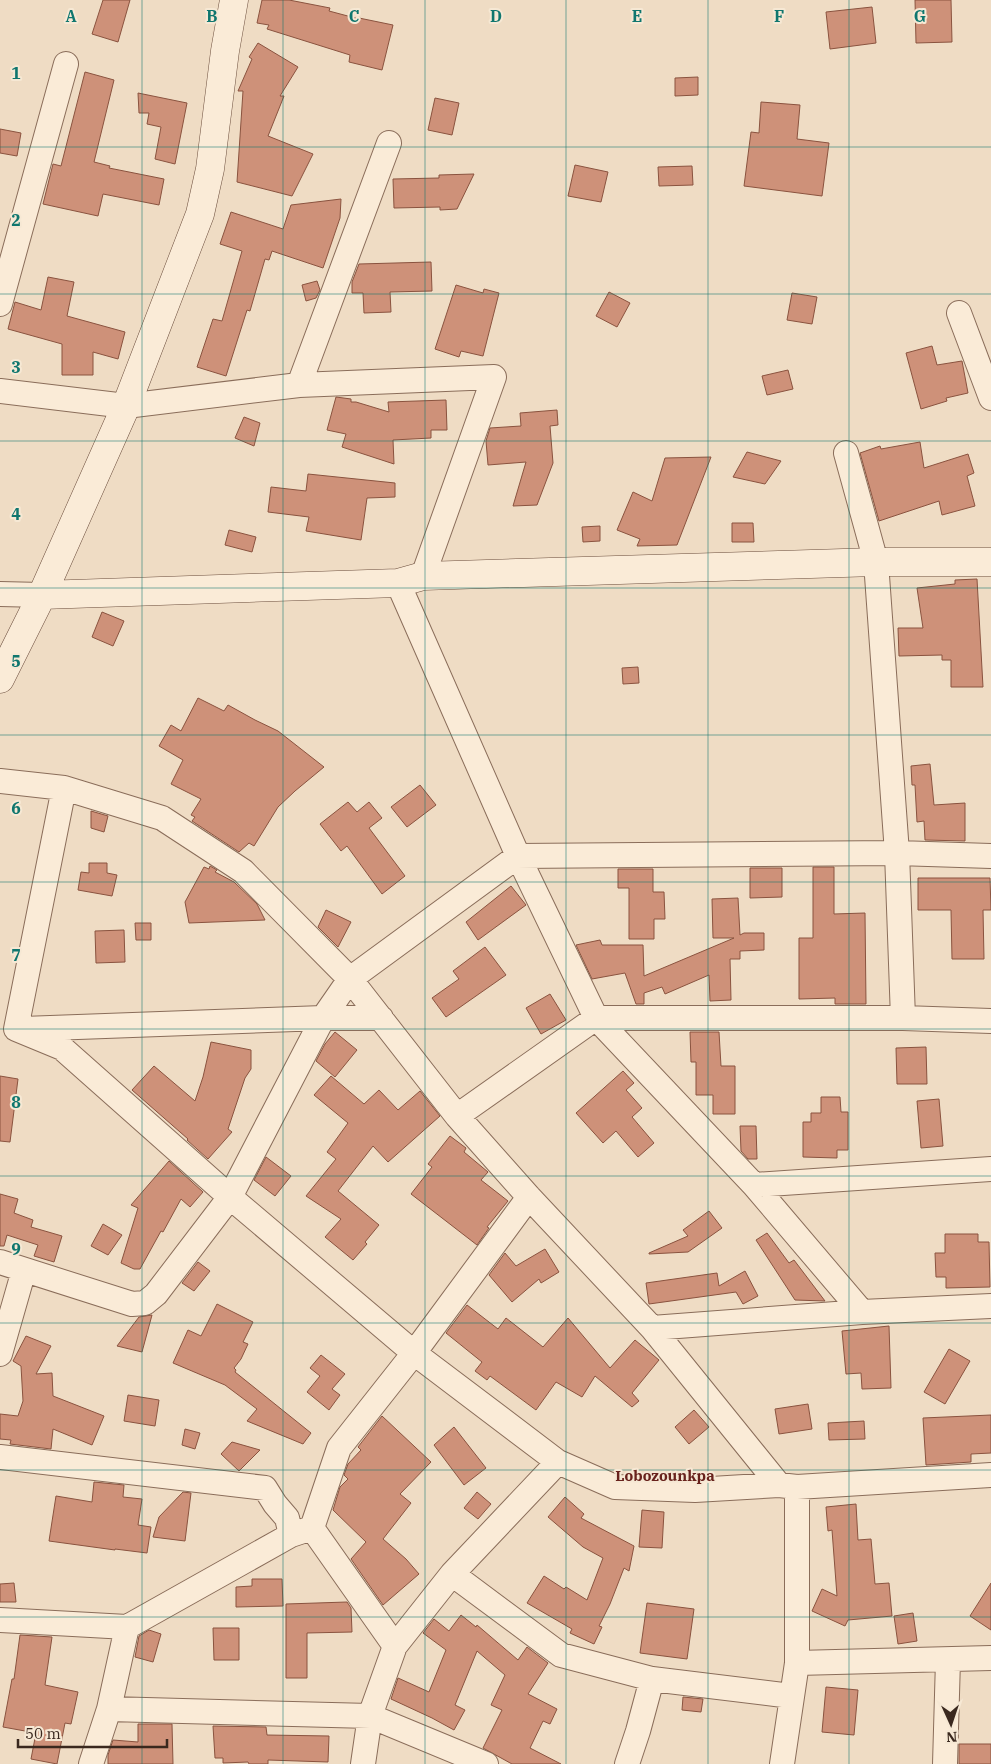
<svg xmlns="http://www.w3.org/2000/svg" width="991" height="1764" font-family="'IBM Plex Serif',serif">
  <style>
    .building { fill: #ce9179; stroke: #8a533f }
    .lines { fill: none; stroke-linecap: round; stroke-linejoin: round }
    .street-casing { stroke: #8a6d5a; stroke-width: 26 }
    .secondary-casing { stroke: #6c4e3d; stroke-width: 29 }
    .street { stroke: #faebd7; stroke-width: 24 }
    .secondary { stroke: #faebd7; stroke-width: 28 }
    .grid { fill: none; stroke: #0f766e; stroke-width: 1; stroke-opacity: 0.55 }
    .labels { text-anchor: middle; stroke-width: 4; stroke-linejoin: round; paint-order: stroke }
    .neighbourhood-label { font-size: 15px; font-weight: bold; fill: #68221c; stroke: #f6e8d4 }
    .grid-label { font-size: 16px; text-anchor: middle; font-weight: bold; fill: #0f766e; stroke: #f6e8d4; stroke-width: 4; stroke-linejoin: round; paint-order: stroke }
  </style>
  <rect width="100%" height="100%" fill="#efdcc4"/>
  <path class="building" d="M103 0H130L118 42 92 34Z
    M262 0H289L330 8 329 11 359 19V18L393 25 382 70 349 62 350 55 267 29 269 25 257 23Z
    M915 0H951L952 42 916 43Z
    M872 7 876 43 830 49 826 12Z
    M258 43 298 67 280 96H284L268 136 313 154 292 196 237 182 243 91H238L252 59 249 57Z
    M85 72 114 80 94 162 110 166 109 168 164 179 159 205 103 194 98 216 43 204 53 164 61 166Z
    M698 77V95L675 96V78Z
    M138 93 187 103 175 164 155 159 161 127 147 124 149 113H139Z
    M435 98 459 103 452 135 428 130Z
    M761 102 800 105 797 139 829 143 822 196 744 186 751 132 759 133Z
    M0 129 21 133 17 156 0 153Z
    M575 165 608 172 601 202 568 196Z
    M692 166 693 185 659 186 658 167Z
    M474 174 457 209 440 210V207L394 208 393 179 439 178V175Z
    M341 199 340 218 323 268 272 251 269 260 265 259 250 311 247 310 226 376 197 367 213 319 222 321 242 251 220 244 231 212 283 229 291 205Z
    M431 262 432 291 390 292 391 312 364 313 363 293H352V282L359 264Z
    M48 277 74 282 67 316 125 332 118 359 93 352V375H62V344L8 329 15 302 41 310Z
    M317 281 320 290 316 298 306 301 302 285Z
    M456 285 483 293 484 289 499 293 483 356 461 351 459 357 435 349Z
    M609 292 630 303 617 327 596 316Z
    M792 293 817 297 812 324 787 320Z
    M932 346 937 365 962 361 968 393 946 398 947 401 921 409 906 353Z
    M788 370 793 389 767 395 762 376Z
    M336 397 351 399V402H356L389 412 388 402 446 400 447 430H431V438L393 440 394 464 342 447 346 434 327 430Z
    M557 410 558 425 550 426 553 463 537 505 513 506 526 462 488 465 486 441 490 428 521 426 520 413Z
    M244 417 260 423 254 446 235 438Z
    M920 442 924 468 968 454 974 473 967 476 975 506 942 515 939 501 879 521 860 453 880 446 881 449Z
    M747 452 781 461 765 484 733 477Z
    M711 457 677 545 637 546 640 539 617 530 633 492 652 501 665 458Z
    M308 474 395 483V497L367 498 361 540 306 531 309 517 268 512 271 487 306 491Z
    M732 523H753L754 542H732Z
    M600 526V541L583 542 582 527Z
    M229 530 256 537 252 552 225 545Z
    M977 579 983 687H951V660H942V655L899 656 898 628H923L917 588 955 584V580Z
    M102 612 124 621 113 646 92 637Z
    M638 667 639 683 623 684 622 668Z
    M198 698 224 711 228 705 255 720 278 731 324 767 295 791 278 807 254 846 249 843 239 852 192 821 195 817 191 815 201 799 171 784 183 760 159 746 171 725 181 731Z
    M930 764 934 805 965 803V841L925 840 924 821 917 822 915 785H912L911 766Z
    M420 785 436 805 407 827 391 807Z
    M348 802 357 812 369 802 382 818 369 828 405 876 382 894 347 846 341 851 320 824Z
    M91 811 108 816 104 832 91 828Z
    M89 863H107V873L117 875 112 896 78 890 81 872 89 873Z
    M210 866 217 870 215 872 234 882 257 904 265 920 189 923 185 902 204 867 209 869Z
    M813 867H834V914L865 913 866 1004H835V998L799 999V938H813Z
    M750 868H782V897L750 898Z
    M618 869H653V892H664L665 919H654V939H629V888H618Z
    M918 878H990L991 910H983L984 959H952L951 910H918Z
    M511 886 526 905 478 940 466 922Z
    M738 898 740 935 744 933H764V950L740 951V959H730L731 1000 710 1001 709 975 665 994 662 987 644 993V1004H636L625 973 592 979 576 945 600 940 602 945H643L644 976 734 938H713L712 899Z
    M326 910 351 922 338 947 318 927Z
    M135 923H151V940H136Z
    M124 930 125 962 96 963 95 931Z
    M485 947 506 975 446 1017 432 998 459 979 453 971Z
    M550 994 566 1020 541 1034 526 1008Z
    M335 1032 357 1050 335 1077 316 1061 325 1044Z
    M690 1032H719L721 1066H735V1114H713V1095H696V1062H691Z
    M211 1042 251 1050V1069L245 1078 228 1129 232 1132 208 1159 187 1140 188 1139 132 1090 154 1066 195 1101 203 1077Z
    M926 1047 927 1084H897L896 1048Z
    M623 1071 634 1083 626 1090 642 1108 632 1117 654 1143 638 1157 616 1131 603 1143 576 1113Z
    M0 1076 18 1079 10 1142 0 1141Z
    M331 1076 364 1104 379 1090 398 1110 420 1091 440 1116 388 1162 373 1146 338 1191 379 1225 365 1242 367 1244 353 1260 325 1237 341 1219 306 1196 336 1159 327 1152 348 1123 314 1095Z
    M821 1097H840L841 1112H848V1150H837V1158L803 1157V1122H811V1113H821Z
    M939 1099 943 1146 921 1148 917 1101Z
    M740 1126H756L757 1159H748L741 1151Z
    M450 1136 466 1148 464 1152 488 1172 481 1180 508 1201 487 1227 489 1228 477 1245 411 1194 432 1167 428 1164Z
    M266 1157 291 1176 275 1196 254 1180Z
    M169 1161 203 1192 190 1207 181 1199 163 1232 161 1231 140 1269H134L121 1263 138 1208 131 1205Z
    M0 1194 18 1199 14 1213 33 1220 31 1227 62 1236 54 1262 34 1256 38 1245 7 1235 4 1246H0Z
    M709 1211 722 1228 688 1252 649 1254V1253L688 1236 683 1230Z
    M103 1224 122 1235 108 1255 91 1246Z
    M767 1233 789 1263 794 1260 825 1301 795 1300 756 1240Z
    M945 1234H978V1242H989L990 1287 946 1288V1277H936L935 1253H945Z
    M545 1249 559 1272 541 1283 539 1279 512 1302 489 1275 505 1253 516 1266Z
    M198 1262 210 1271 194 1291 182 1283Z
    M745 1271 758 1296 743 1304 736 1292 649 1304 646 1283 717 1273 719 1286Z
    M217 1304 253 1322 243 1342 248 1344 241 1359 234 1368 236 1370 235 1372 311 1433 303 1444 247 1421 257 1409 225 1385 173 1363 188 1330 201 1336Z
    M467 1305 498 1329 506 1318 543 1347 568 1318 610 1368 635 1340 659 1360 632 1393 639 1401 632 1407 595 1376 582 1397 556 1382 536 1410 490 1376 487 1380 475 1371 482 1362 446 1333Z
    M152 1315 142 1352 117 1346 139 1317Z
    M889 1326 891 1388 862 1389 861 1373 846 1374 842 1331Z
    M26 1336 51 1346 36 1374 52 1373 53 1396 104 1416 92 1445 53 1429 51 1449 10 1444 11 1440 0 1439V1414L18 1416 23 1401 21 1366 13 1361Z
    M949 1349 970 1361 945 1404 924 1392Z
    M321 1355 345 1374 332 1389 340 1395 329 1410 307 1392 320 1376 310 1368Z
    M128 1395 159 1400 155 1426 124 1421Z
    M808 1404 812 1429 779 1434 775 1409Z
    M694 1410 709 1427 689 1444 675 1427Z
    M991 1415V1453L971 1454V1462L926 1465 923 1418Z
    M382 1416 431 1462 400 1494 411 1503 383 1539 406 1559 419 1574 383 1605 351 1559 366 1542 333 1510 340 1487 348 1479 344 1475 348 1464 361 1450 358 1447Z
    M864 1421 865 1439 829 1440 828 1423Z
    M454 1427 486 1468 464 1485 434 1445Z
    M185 1429 200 1433 195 1449 182 1445Z
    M232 1442 260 1450 239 1471 221 1454Z
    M94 1482 124 1485 123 1497 142 1499 138 1525 151 1527 147 1553 115 1549V1550L49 1541 56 1496 92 1502Z
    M183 1492 191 1493 185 1541 153 1537 159 1517Z
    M477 1492 491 1504 478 1519 464 1508Z
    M565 1497 584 1514 581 1518 634 1546 629 1571 624 1568 610 1604 599 1626 602 1627 594 1644 570 1633 572 1629 527 1603 544 1576 564 1589 566 1587 587 1600 603 1558 583 1547 548 1517Z
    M856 1504 858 1540 871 1539 875 1584 889 1583 892 1616 848 1620 845 1626 812 1611 822 1589 837 1596 832 1530 828 1531 826 1507Z
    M642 1510 664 1512 662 1548 639 1547Z
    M252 1579H282L283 1606 236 1607V1587L252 1586Z
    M14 1583 16 1602H0V1584Z
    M991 1583V1630L970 1616Z
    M347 1602 351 1608 352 1632 307 1633V1678H286V1604Z
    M647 1603 694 1609 687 1659 640 1653Z
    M913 1613 917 1641 898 1644 894 1616Z
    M461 1615 476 1627 477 1625 518 1660 527 1647 548 1663 528 1694 557 1709 550 1724 543 1721 530 1748 561 1764H512L483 1748 502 1710 491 1705 505 1675 477 1651 455 1705 465 1710 454 1730 432 1718 391 1699 398 1678 429 1692 446 1650 423 1633 434 1619 449 1631Z
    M213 1628H239V1660H214Z
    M149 1630 161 1634 153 1662 135 1657 139 1636Z
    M20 1635 52 1637 45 1685 78 1692 71 1724 65 1723 57 1764 31 1759 36 1733 3 1727 12 1679H14Z
    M826 1687 858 1690 854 1735 822 1732Z
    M683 1697 703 1699 701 1712 682 1710Z
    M138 1724H172L173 1764H108V1755L113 1740 138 1742Z
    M213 1726 266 1727 267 1735 329 1736 328 1762 268 1760V1764H249L248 1762 223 1763V1758H215Z
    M959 1744H991V1764H959Z"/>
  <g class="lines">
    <defs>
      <path id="street" d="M0 304 66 64
        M959 313 991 398
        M299 385 389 143
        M0 391 126 406 299 385 494 377 423 576
        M846 453 876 562 897 853 903 1018
        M398 583 518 856 596 1018 754 1185 862 1312
        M0 594 42 595
        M0 781 64 788 162 818 243 871 350 979 457 1116 529 1197 652 1328 779 1485
        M64 788 16 1029 62 1048 230 1197 414 1353 558 1462 615 1487 695 1490 779 1485 797 1487 991 1475
        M23 1029 323 1018H381
        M457 1116 596 1018H903L991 1021
        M754 1185 991 1169
        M0 1262 132 1304 145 1303 156 1294 230 1197 323 1018 350 979 518 856 897 853 991 856
        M652 1328 862 1312 991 1306
        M0 1354 24 1270
        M0 1457 265 1488 275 1504 287 1518 291 1535
        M312 1528 339 1448 414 1353 529 1197
        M452 1574 561 1655 652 1679 791 1696
        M0 1620 127 1627 291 1535 312 1528 395 1646
        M797 1663 991 1658
        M109 1709 370 1716 363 1764
        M91 1764 109 1709 127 1627
        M486 1764 370 1716 395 1646 452 1574 558 1462
        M627 1764 638 1731 652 1679
        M782 1764 797 1663V1487
        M945 1764 948 1660"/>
      <path id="secondary" d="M42 595 398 583 423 576 876 562H991
        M0 679 42 595 126 406 200 214 210 169 225 51 234 0"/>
    </defs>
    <use href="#street" class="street-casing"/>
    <use href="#secondary" class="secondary-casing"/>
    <use href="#street" class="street"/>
    <use href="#secondary" class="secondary"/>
  </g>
  <path class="grid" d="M142 0V1764M283 0V1764M425 0V1764M566 0V1764M708 0V1764M849 0V1764M0 147H991M0 294H991M0 441H991M0 588H991M0 735H991M0 882H991M0 1029H991M0 1176H991M0 1323H991M0 1470H991M0 1617H991"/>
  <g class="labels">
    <g class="neighbourhood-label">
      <text x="665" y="1481">Lobozounkpa</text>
    </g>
  </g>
  <g class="grid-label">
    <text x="71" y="22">A</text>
    <text x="212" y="22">B</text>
    <text x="354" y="22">C</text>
    <text x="496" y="22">D</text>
    <text x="637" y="22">E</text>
    <text x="779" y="22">F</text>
    <text x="920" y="22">G</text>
    <text x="16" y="79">1</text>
    <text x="16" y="226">2</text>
    <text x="16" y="373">3</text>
    <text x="16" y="520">4</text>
    <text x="16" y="667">5</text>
    <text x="16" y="814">6</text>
    <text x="16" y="961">7</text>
    <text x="16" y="1108">8</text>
    <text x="16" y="1255">9</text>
  </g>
  <g transform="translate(951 1724) rotate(177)" stroke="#f6e8d4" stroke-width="4" paint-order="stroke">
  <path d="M0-4L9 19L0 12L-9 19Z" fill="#3a281e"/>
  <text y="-8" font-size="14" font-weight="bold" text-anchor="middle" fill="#3a281e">N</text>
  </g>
  <path d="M18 1739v8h149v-8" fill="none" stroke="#3a281e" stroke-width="2.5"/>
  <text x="25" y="1739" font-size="15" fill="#3a281e" stroke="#f6e8d4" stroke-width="4" paint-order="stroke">50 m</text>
</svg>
